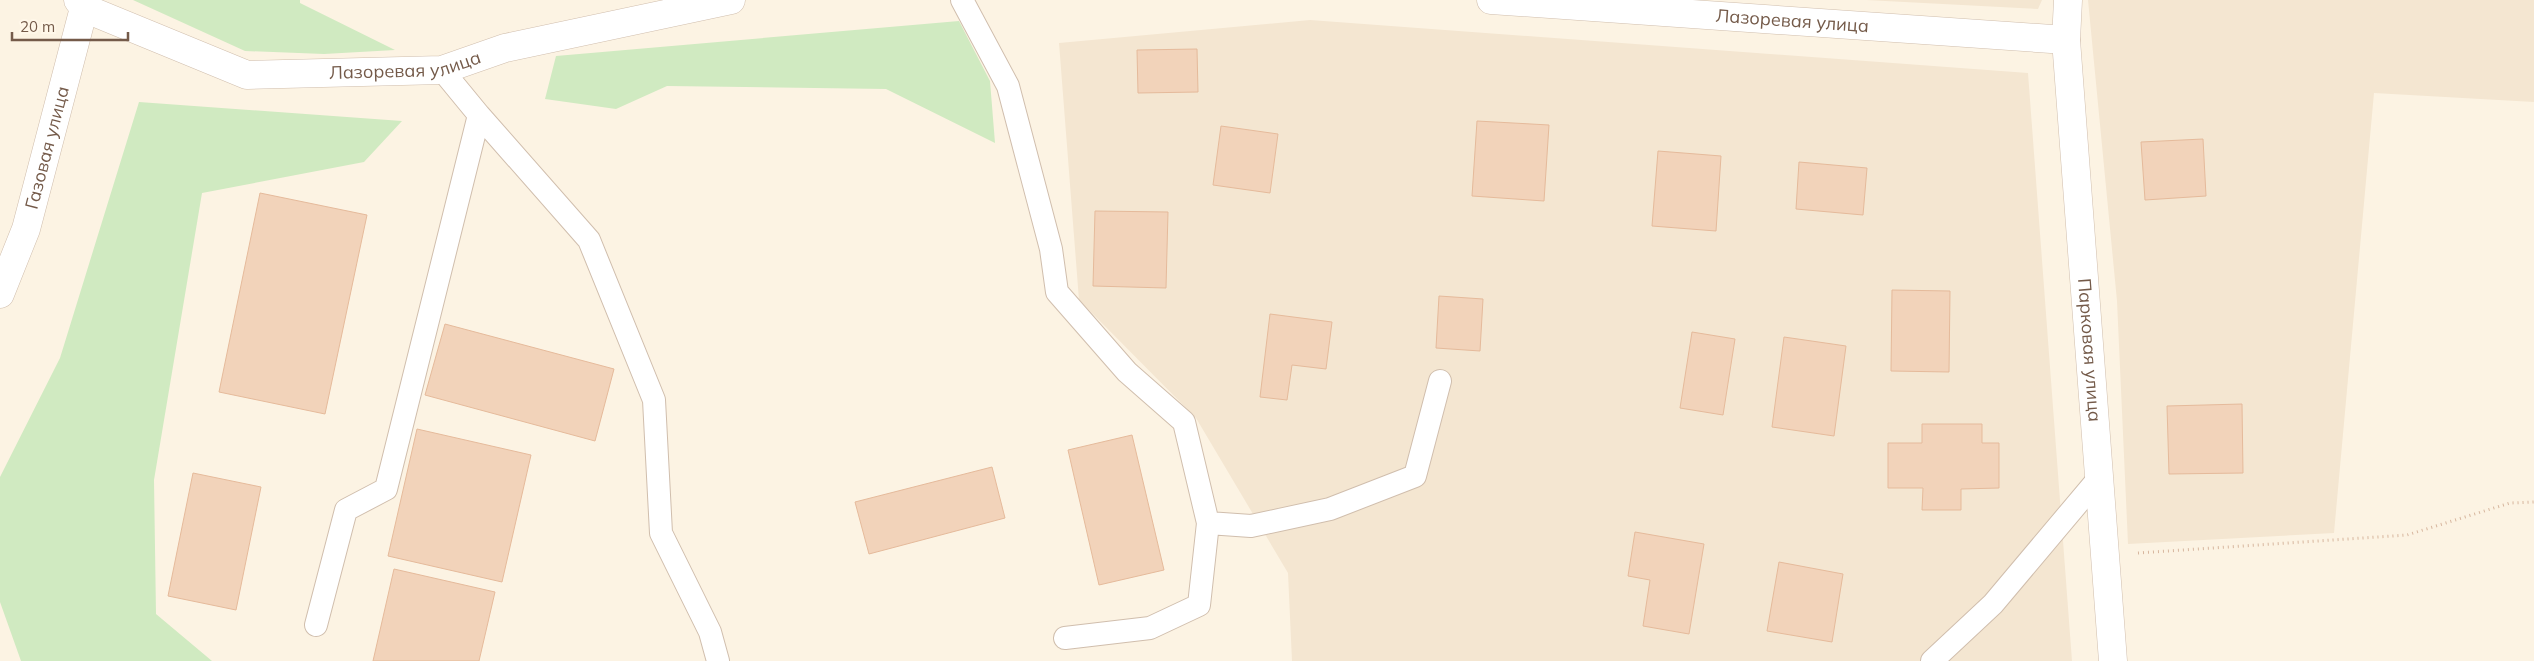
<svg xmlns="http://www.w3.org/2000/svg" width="2534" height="661" font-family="Mulish,sans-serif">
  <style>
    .residential { fill: #f4e6d1 }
    .green { fill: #d0eac1 }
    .building { fill: #f2d3ba; stroke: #e5ba9b }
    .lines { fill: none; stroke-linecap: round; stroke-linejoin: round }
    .lane-casing { stroke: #d0bead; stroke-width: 24 }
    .street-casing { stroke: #d0bead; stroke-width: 29 }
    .path { stroke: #d7b69e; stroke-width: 3; stroke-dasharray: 1 4; stroke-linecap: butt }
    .lane { stroke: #fff; stroke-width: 22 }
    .street { stroke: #fff; stroke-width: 28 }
    .labels { text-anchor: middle; stroke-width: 4; stroke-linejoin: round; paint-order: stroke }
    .street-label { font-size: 18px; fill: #745a49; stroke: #fff7e9 }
  </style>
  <rect width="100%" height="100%" fill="#fcf3e3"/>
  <path class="residential" d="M1866 0H2042L2038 9Z
    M2088 0H2534V102L2374 93 2334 533 2128 544 2117 301Z
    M1310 20 2028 73 2072 661H1292L1288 573 1196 418 1079 300 1059 43Z"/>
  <path class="green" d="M133 0H300V3L395 50 324 54 245 51Z
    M959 21 990 81 995 143 886 89 667 86 616 109 545 99 556 56Z
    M139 102 402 121 364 162 202 193 154 480 156 614 212 661H21L0 602V477L60 358Z"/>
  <path class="building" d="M1197 49 1198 92 1138 93 1137 50Z
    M1477 121 1549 125 1544 201 1472 196Z
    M1221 126 1278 134 1270 193 1213 185Z
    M2203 139 2206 196 2145 200 2141 142Z
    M1658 151 1721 156 1716 231 1652 226Z
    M1799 162 1867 168 1863 215 1796 209Z
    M260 193 367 215 325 414 219 392Z
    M1095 211 1168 212 1166 288 1093 286Z
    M1892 290 1950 291 1949 372 1891 371Z
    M1439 296 1483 299 1480 351 1436 348Z
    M1270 314 1332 322 1326 369 1292 365 1287 400 1260 397Z
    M445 324 614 369 595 441 425 395Z
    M1692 332 1735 339 1723 415 1680 408Z
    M1784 337 1846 346 1834 436 1772 427Z
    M2242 404 2243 473 2169 474 2167 406Z
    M1922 424H1982V443H1999V488L1961 489V510H1922L1923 488H1888V443H1922Z
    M417 429 531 455 502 582 388 556Z
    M1132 435 1164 570 1099 585 1068 450Z
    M992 467 1005 518 869 554 855 502Z
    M193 473 261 487 236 610 168 596Z
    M1635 532 1704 544 1689 634 1643 626 1650 580 1628 576Z
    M1779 562 1843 574 1832 642 1767 631Z
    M394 569 495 592 479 661H373Z"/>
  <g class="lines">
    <defs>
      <path id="lane" d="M962 0 1008 86 1051 249 1057 292 1127 372 1184 422 1208 523 1199 605 1150 628 1065 638
        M479 115 589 240 654 400 661 533 710 632 718 661
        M1208 523 1251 526 1330 509 1415 476 1440 381
        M316 625 346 510 386 489 479 115 442 70
        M1932 661 1993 604 2099 478"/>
      <g id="street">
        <path id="s1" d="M1491 0 2066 40"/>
        <path id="s2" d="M2068 0 2066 40 2113 661"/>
        <path id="s3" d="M84 8 247 75 442 70 505 48 731 0"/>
        <path id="s4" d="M0 294 26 229 84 8 78 0"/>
      </g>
    </defs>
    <use href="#lane" class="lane-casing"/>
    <use href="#street" class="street-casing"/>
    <path class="path" d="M2138 553 2407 535 2510 503 2534 502"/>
    <use href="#lane" class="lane"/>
    <use href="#street" class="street"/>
  </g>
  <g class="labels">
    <g class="street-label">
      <text dy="6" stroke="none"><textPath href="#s1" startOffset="302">Лазоревая улица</textPath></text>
      <text dy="6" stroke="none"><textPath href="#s3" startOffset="335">Лазоревая улица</textPath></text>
      <text dy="6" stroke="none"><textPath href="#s4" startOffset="154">Газовая улица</textPath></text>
      <text dy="6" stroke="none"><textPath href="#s2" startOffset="351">Парковая улица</textPath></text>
    </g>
  </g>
  <path d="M12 32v8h116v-8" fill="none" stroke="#745a49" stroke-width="2.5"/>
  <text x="20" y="32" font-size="15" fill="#745a49" stroke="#fff7e9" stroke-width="4" paint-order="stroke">20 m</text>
</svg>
